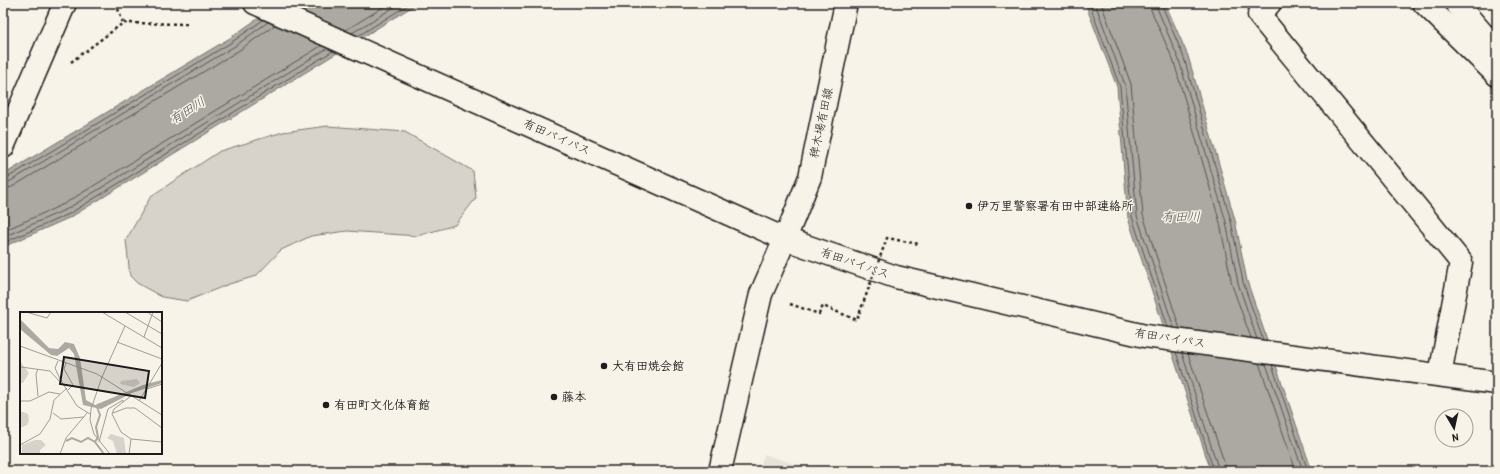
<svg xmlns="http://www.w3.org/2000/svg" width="1500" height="474" font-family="'Patrick Hand','Klee One',sans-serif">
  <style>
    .built { fill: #e6e3d9 }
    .green { fill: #d7d3cb; stroke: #7a7874 }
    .water { fill: #aca9a2; stroke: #72716c }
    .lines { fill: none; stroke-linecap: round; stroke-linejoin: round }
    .shore { stroke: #565452; stroke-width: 1 }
    .minor-casing { stroke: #1c1c1c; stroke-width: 25 }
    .secondary-casing { stroke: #1c1c1c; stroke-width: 25 }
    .trunk-casing { stroke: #1c1c1c; stroke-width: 25 }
    .path { stroke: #1c1c1c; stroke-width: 2.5; stroke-dasharray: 3 3; stroke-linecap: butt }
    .minor { stroke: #f7f3e8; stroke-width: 22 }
    .secondary { stroke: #f7f3e8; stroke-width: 22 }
    .trunk { stroke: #f7f3e8; stroke-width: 22 }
    .path-bridge { stroke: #1c1c1c; stroke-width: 2.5; stroke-dasharray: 3 3; stroke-linecap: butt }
    .poi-dot { fill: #1c1c1c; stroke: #f7f3e8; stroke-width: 1.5 }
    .labels { text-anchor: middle; stroke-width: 3; stroke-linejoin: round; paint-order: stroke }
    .street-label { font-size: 12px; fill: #1c1c1c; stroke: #f7f3e8 }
    .poi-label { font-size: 12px; font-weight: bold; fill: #1c1c1c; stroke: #f7f3e8; text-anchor: start }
    .water-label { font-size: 13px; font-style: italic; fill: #565452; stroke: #f7f3e8 }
    .inset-river { fill: none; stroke: #aca9a2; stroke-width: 2 }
    .inset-road { fill: none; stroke: #9f9d96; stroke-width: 1 }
    .view { fill: #1c1c1c; fill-opacity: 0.15; stroke: #1c1c1c; stroke-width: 2 }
    .inset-edge { fill: none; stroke: #1c1c1c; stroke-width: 2 }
  </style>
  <rect width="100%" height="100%" fill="#f7f3e8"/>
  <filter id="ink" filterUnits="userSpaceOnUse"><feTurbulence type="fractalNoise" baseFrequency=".025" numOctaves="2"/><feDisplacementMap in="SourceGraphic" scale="8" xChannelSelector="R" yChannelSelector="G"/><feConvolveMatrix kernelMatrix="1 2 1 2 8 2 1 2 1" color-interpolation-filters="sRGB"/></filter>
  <g filter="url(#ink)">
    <path class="built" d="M764 454 816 471H759Z"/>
    <path class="green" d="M328 126 405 132 473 171 476 198 455 225 417 236 347 231 311 236 281 250 256 276 229 284 187 301 162 297 137 283 130 276 126 240 151 196 220 151 283 132Z"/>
    <path class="water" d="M280 3H418L71 217 3 247V175L230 38Z
      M1085 3H1165L1188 56 1235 220 1247 281 1312 471H1211L1128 218 1117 87Z"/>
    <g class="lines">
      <path class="shore" d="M1089 3 1120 87 1132 217 1168 327
        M1095 3 1125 85 1137 216 1174 328
        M1101 3 1131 84 1143 215 1180 329
        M1150 3 1151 10 1174 62 1220 223 1232 285 1251 338
        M1156 3 1157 8 1179 60 1226 222 1238 283 1257 339
        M1161 3 1184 58 1231 221 1243 282 1263 340
        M346 30 390 3
        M352 33 401 3
        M358 36 411 3
        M3 178H7L232 42 263 20
        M3 183 9 182 235 46 268 22
        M3 189 12 187 238 51 275 25
        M3 231 64 204 321 46
        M3 237 67 209 328 48
        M3 243 69 214 333 51
        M1176 352 1214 471
        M1182 353 1219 471
        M1188 354 1225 465V471
        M1259 363 1296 471
        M1266 364 1303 471
        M1272 365 1308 471"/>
      <defs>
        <path id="minor" d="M1270 3 1259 15 1461 262 1440 375
          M1424 3 1497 75
          M1456 3 1482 33 1497 47
          M720 471 761 294 785 239"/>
        <path id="secondary" d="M3 147 65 3
          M785 239 810 177 846 3"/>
        <path id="trunk" d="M255 3 749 223 785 239 896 277 1145 336 1497 383"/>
      </defs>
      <use href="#minor" class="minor-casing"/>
      <use href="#secondary" class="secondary-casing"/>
      <use href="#trunk" class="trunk-casing"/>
      <path class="path" d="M116 3 123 23
        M71 62 123 23 189 24"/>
      <use href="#minor" class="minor"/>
      <use href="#secondary" class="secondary"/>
      <use href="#trunk" class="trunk"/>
      <path class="path-bridge" d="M790 304 819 314 823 306 857 320 887 238 919 244"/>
    </g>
  </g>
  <g class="poi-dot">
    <circle cx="969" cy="206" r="4"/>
    <circle cx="604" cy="366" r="4"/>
    <circle cx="554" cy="397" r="4"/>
    <circle cx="326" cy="405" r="4"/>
  </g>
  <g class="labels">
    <g class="street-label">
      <text transform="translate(821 123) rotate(-78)" y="4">稗木場有田線</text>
      <text transform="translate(557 137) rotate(24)" y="4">有田バイパス</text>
      <text transform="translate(855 263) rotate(19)" y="4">有田バイパス</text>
      <text transform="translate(1170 338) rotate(9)" y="4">有田バイパス</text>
    </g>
    <g class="poi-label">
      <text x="977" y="210">伊万里警察署有田中部連絡所</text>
      <text x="612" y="370">大有田焼会館</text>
      <text x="562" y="401">藤本</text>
      <text x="334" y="409">有田町文化体育館</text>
    </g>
    <g class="water-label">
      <text transform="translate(187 110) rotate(-32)" y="5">有田川</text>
      <text x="1181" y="221">有田川</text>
    </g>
  </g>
  <g transform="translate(20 312)">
    <rect width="142" height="142" fill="#f7f3e8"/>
    <path d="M0 49 9 61 3 71H0ZM117 67 120 71 114 75 100 72 101 69ZM0 99 8 102 9 109 7 113 0 116ZM91 122 104 126 106 142H97L93 129 87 126ZM15 128H21L26 133 20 138V142H2V133Z" fill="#d7d3cb"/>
    <path d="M0 7 29 36 38 37 45 30 54 32 60 46 66 88 75 93 123 73 142 68V71L112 81 81 97 63 93 54 42 49 36 37 44 31 43 0 17Z" fill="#aca9a2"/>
    <path class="inset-river" d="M77 95 80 103 76 115 78 125 75 130 84 142M46 129 52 126 61 130 68 126 75 130"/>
    <path class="inset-road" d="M6 0 27 6 31 0M82 0 142 36M105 0 142 22M127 0 142 10M124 25 133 0M97 30 142 47M0 34 77 62 142 103M38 49 35 56 40 67 57 94 70 102M46 51 44 57 53 73 48 78M1 55 30 59 39 69M82 65 105 14M82 65 71 97 70 108 74 122 90 142M127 77 142 72M18 84 16 62 18 57M111 84 94 97 92 102 101 120 111 127M0 89H10L29 80 40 82M119 89 142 51M33 101 41 107 64 105M93 101 106 96H115L142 116M79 130 88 97 103 88V90M0 133 20 122 30 107 34 88 47 76M40 142 46 126 67 101M109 142 111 127 142 130"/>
    <path class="view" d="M44 45 129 59 125 86 40 72Z"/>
    <rect width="142" height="142" class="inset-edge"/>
  </g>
  <rect width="1500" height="474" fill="none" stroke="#f7f3e8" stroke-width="16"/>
  <rect x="8" y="8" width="1484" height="458" fill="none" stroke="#1c1c1c" stroke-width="1.5" filter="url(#ink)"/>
  <g transform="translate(1454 428) rotate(171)"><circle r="19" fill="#f7f3e8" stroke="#9f9d96"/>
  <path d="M0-3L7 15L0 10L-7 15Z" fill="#1c1c1c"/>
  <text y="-6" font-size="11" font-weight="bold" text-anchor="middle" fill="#1c1c1c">N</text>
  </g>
</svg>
